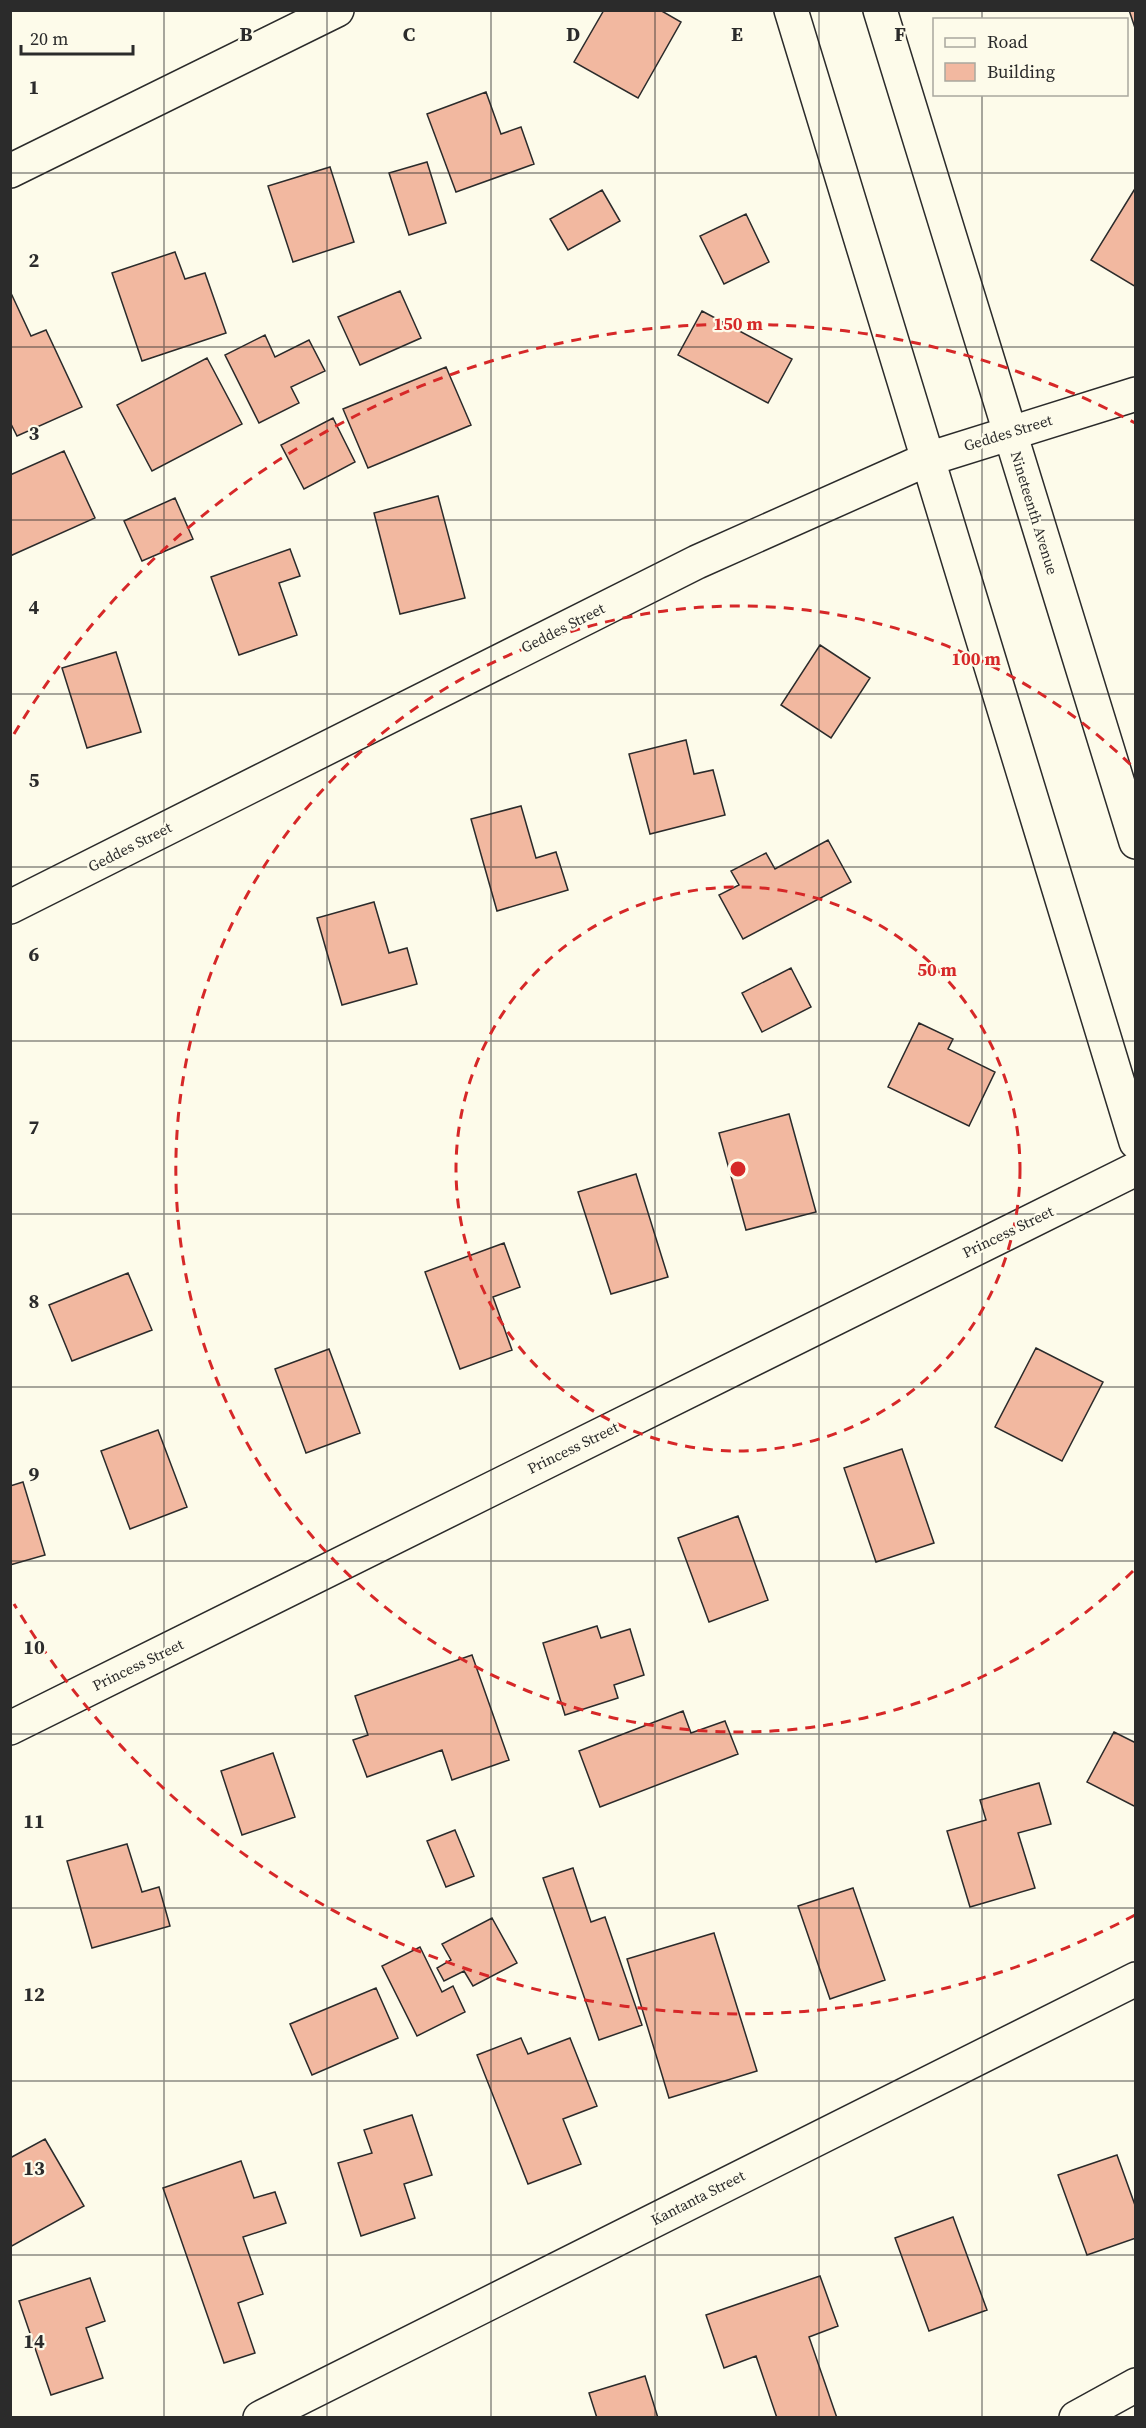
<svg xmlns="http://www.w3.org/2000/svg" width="1146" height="2428" font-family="'Source Serif 4',serif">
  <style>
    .building { fill: #f2b8a0; stroke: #2b2b2b; stroke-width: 1.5 }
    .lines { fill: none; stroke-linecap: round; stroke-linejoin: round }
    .street-casing { stroke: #2b2b2b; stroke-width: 36 }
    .secondary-casing { stroke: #2b2b2b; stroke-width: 36 }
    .street { stroke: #fdfbea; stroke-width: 33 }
    .secondary { stroke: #fdfbea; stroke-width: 33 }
    .grid { fill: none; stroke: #2b2b2b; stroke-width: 1.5; stroke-opacity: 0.55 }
    .ring { fill: none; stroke: #d62828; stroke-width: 3; stroke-dasharray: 10 8 }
    .labels { text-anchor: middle; stroke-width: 4.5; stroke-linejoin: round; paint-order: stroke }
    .street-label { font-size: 15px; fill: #2b2b2b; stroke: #fdfbea }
    .grid-label { font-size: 20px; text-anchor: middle; font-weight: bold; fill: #2b2b2b; stroke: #fdfbea; stroke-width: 4.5; stroke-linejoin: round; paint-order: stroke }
    .centre { fill: #d62828; stroke: #fdfbea; stroke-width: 3 }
    .ring-label { font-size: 18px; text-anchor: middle; font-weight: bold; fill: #d62828; stroke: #fdfbea; stroke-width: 4.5; stroke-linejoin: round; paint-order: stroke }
  </style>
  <rect width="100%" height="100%" fill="#fdfbea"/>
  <path class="building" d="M604 10H660L681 22 638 98 574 62Z
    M1129 10H1136V31Z
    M486 92 501 134 521 127 534 164 456 192 427 114Z
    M427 162 446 223 409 235 389 173Z
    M330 167 354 242 293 262 268 186Z
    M1136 187V287L1091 260Z
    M602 190 620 221 568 250 550 219Z
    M746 214 769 262 724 284 700 236Z
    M175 252 185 279 205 273 226 333 142 361 112 273Z
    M10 291 31 336 46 330 82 407 17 436 10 422Z
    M400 291 421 338 360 365 338 317Z
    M702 311 792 359 768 403 678 355Z
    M265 335 275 357 309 340 325 371 291 387 299 403 259 423 225 355Z
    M207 358 242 424 152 471 117 405Z
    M446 367 471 425 368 468 343 409Z
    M333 418 355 462 304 489 281 445Z
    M64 451 95 518 10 556V475Z
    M438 496 465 598 400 614 374 513Z
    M175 498 193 539 142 561 124 521Z
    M290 549 300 576 279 583 297 635 239 655 211 577Z
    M820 645 870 678 831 738 781 705Z
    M116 652 141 732 87 748 62 668Z
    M686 740 694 774 713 770 725 815 650 834 629 754Z
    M521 806 536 858 556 852 568 890 497 911 471 819Z
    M828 840 851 882 743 939 719 895 739 885 731 871 766 853 775 869Z
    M374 902 389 953 407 948 417 984 342 1005 317 918Z
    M791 968 811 1007 762 1032 742 993Z
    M919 1023 953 1039 948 1049 995 1072 969 1126 888 1087Z
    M789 1114 816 1212 746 1230 719 1133Z
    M636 1174 668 1277 611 1294 578 1192Z
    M504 1243 520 1287 493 1297 512 1350 460 1369 425 1272Z
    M128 1273 152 1330 72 1361 49 1305Z
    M1036 1348 1103 1382 1062 1461 995 1427Z
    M329 1349 360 1433 306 1453 275 1369Z
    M158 1430 187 1507 130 1529 101 1451Z
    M902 1449 934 1543 876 1562 844 1468Z
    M23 1482 45 1555 10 1565V1486Z
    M738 1516 768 1600 709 1622 678 1538Z
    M597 1626 601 1638 630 1629 644 1675 614 1685 618 1698 565 1715 543 1643Z
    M472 1655 509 1760 452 1780 442 1750 367 1777 353 1740 368 1735 355 1696Z
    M683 1711 691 1733 725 1721 738 1754 600 1807 579 1751Z
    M1114 1732 1136 1743V1807L1087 1782Z
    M273 1753 295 1817 242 1835 221 1771Z
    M1039 1783 1051 1824 1018 1833 1035 1888 970 1907 947 1831 986 1820 980 1800Z
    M455 1830 474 1876 446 1887 427 1841Z
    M127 1844 142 1892 159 1887 170 1926 92 1948 67 1861Z
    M573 1868 591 1922 605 1917 642 2025 599 2040 543 1878Z
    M853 1888 885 1980 830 1999 798 1906Z
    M492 1918 517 1963 473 1986 464 1971 444 1981 437 1968 451 1960 442 1944Z
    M714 1933 757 2071 669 2098 627 1959Z
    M420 1947 442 1992 453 1986 465 2012 417 2036 382 1966Z
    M376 1988 398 2038 312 2075 290 2024Z
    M521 2038 528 2054 570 2038 597 2106 563 2119 581 2164 528 2184 477 2055Z
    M412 2115 432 2175 404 2184 415 2218 361 2236 338 2163 372 2153 364 2130Z
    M45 2139 84 2206 10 2247V2158Z
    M1117 2155 1136 2208V2238L1087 2255 1058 2175Z
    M241 2161 254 2198 275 2192 286 2223 243 2237 263 2294 238 2303 255 2353 224 2363 163 2188Z
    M953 2217 987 2310 929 2331 895 2238Z
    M820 2276 838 2326 809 2337 837 2418H777L756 2356 724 2368 706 2315Z
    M90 2278 105 2321 86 2328 103 2378 51 2395 19 2301Z
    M645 2376 658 2418H597L589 2393Z"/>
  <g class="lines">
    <defs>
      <path id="street" d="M791 10 1136 1142
        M880 10 1136 842
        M10 171 337 10
        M10 907 697 562 928 459 1136 394
        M10 1728 1136 1169
        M1076 2418 1136 2385"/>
      <path id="secondary" d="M260 2418 1136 1979"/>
    </defs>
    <use href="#street" class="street-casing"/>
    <use href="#secondary" class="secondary-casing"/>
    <use href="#street" class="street"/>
    <use href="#secondary" class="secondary"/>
  </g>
  <path class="grid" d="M164 10V2418M327 10V2418M491 10V2418M655 10V2418M819 10V2418M982 10V20M982 94V2418M10 173H1136M10 347H1136M10 520H1136M10 694H1136M10 867H1136M10 1041H1136M10 1214H1136M10 1387H1136M10 1561H1136M10 1734H1136M10 1908H1136M10 2081H1136M10 2255H1136"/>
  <g class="ring">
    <circle cx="738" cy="1169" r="282"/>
    <path d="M1133 1571A563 563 0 1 1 1133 767"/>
    <path d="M1135 1915A845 845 0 0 1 14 1604M14 734A845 845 0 0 1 1135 423"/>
  </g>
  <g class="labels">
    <g class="street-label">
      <text transform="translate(1008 433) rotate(-17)" y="5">Geddes Street</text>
      <text transform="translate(1034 513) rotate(73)" y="5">Nineteenth Avenue</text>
      <text transform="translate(563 628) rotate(-27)" y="5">Geddes Street</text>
      <text transform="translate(130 847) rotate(-27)" y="5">Geddes Street</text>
      <text transform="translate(1008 1232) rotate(-26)" y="5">Princess Street</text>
      <text transform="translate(573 1448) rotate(-26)" y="5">Princess Street</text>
      <text transform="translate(138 1665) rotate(-26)" y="5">Princess Street</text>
      <text transform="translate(698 2198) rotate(-27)" y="5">Kantanta Street</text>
    </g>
  </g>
  <g class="grid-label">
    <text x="246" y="41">B</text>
    <text x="409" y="41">C</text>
    <text x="573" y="41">D</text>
    <text x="737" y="41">E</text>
    <text x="900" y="41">F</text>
    <text x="34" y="94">1</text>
    <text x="34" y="267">2</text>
    <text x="34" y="440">3</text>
    <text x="34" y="614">4</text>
    <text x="34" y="787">5</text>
    <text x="34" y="961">6</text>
    <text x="34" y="1134">7</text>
    <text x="34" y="1308">8</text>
    <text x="34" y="1481">9</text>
    <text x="34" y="1654">10</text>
    <text x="34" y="1828">11</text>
    <text x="34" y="2001">12</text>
    <text x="34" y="2175">13</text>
    <text x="34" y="2348">14</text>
  </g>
  <circle cx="738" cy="1169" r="9" class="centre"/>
  <g class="ring-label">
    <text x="738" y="330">150 m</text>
    <text x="976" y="665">100 m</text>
    <text x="937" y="976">50 m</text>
  </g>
  <rect width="1146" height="2428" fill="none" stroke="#2b2b2b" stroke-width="24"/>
  <rect x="933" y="18" width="195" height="78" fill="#fdfbea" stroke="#a9a89e" stroke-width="1.5"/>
  <rect x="945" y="38" width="30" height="9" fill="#fdfbea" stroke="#a9a89e" stroke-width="1.5"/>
  <text x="987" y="48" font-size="18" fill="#2b2b2b">Road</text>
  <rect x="945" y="63" width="30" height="18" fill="#f2b8a0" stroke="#a9a89e" stroke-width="1.5"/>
  <text x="987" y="78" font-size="18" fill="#2b2b2b">Building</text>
  <path d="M21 45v9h112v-9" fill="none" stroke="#2b2b2b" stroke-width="3"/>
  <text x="30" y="45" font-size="18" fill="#2b2b2b" stroke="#fdfbea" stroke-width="4.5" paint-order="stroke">20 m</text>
</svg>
